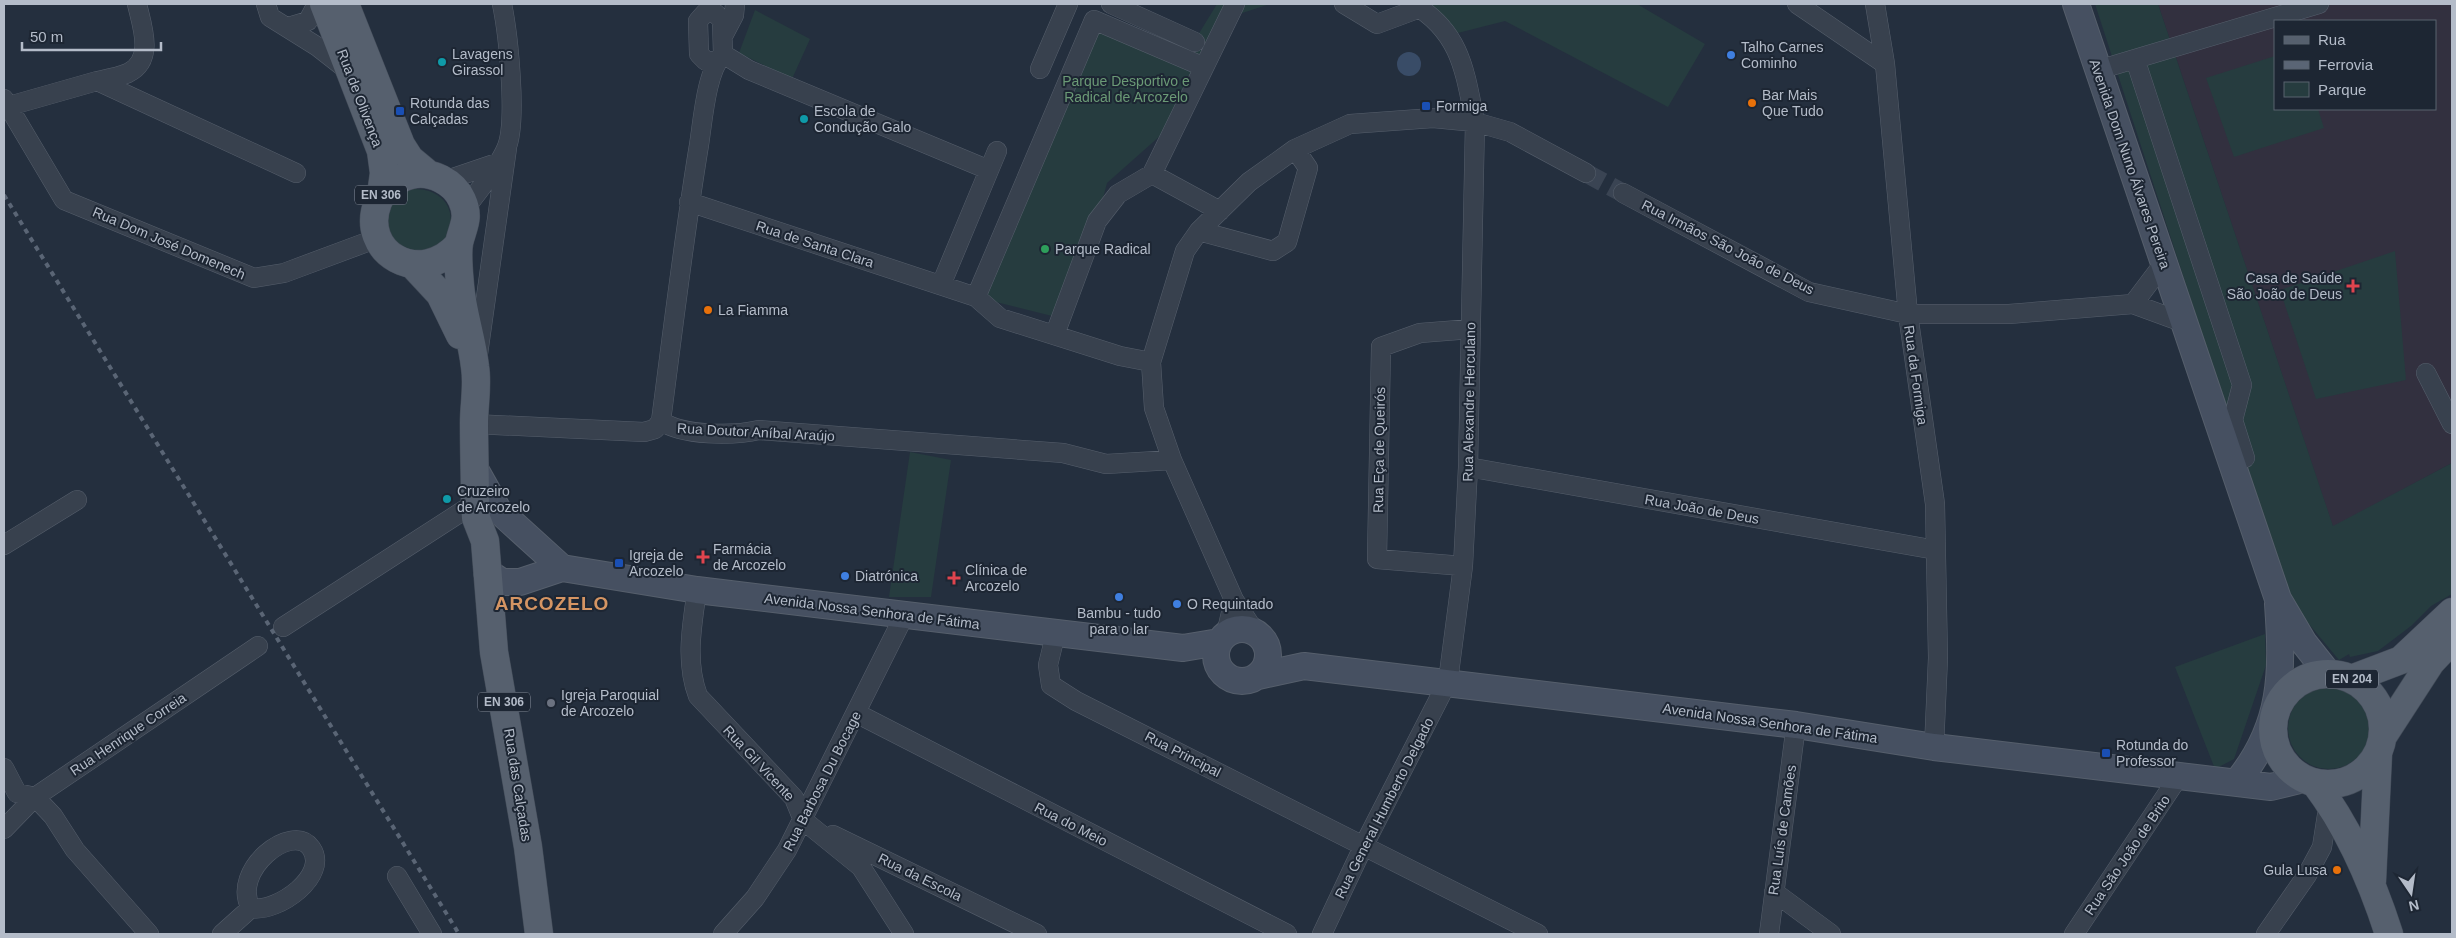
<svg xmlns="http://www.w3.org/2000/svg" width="2456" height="938" font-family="Helvetica,sans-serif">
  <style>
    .medical { fill: #32303f; fill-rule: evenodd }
    .green { fill: #263c3f }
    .water { fill: #394c67 }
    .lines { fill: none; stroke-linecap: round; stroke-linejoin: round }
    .street-tunnel { stroke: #3a4453; stroke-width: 19; stroke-dasharray: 19 9; stroke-linecap: butt }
    .street-casing { stroke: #565f6c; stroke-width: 20 }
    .secondary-casing { stroke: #565f6c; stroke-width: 28 }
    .primary-casing { stroke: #414a57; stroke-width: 29 }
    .street { stroke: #38414e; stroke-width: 19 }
    .secondary { stroke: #465061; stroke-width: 26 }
    .primary { stroke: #56606e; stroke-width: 28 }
    .rail { stroke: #5a6575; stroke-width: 4; stroke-dasharray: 5 5; stroke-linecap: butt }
    .shop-dot { fill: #3f7fe0; stroke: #1d2633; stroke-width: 2 }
    .culture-dot { fill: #0f9aa8; stroke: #1d2633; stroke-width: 2 }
    .food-dot { fill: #e8710a; stroke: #1d2633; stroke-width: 2 }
    .transit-dot { fill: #1a4fb4; stroke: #1d2633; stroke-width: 2 }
    .leisure-dot { fill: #2e9e5b; stroke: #1d2633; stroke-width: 2 }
    .health-dot { fill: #e0444e; stroke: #1d2633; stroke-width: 2 }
    .worship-dot { fill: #6b7280; stroke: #1d2633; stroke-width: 2 }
    .labels { text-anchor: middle; stroke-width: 4; stroke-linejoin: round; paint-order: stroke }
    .shield { fill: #1d2633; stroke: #878f9c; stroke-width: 1 }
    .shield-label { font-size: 12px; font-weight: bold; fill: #b4bcc9 }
    .poi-label { font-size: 14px; fill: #b4bcc9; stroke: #1d2633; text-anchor: start }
    .park-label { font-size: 14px; fill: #6b9a76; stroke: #1d2633 }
    .street-label { font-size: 14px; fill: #b4bcc9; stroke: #1d2633 }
    .district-label { font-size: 19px; font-weight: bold; letter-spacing: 1px; fill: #d59563; stroke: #1d2633 }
  </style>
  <rect width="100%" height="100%" fill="#242f3e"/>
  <path class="medical" d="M2158 4H2452V463L2333 527ZM2275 21H2435V109H2275Z"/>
  <path class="green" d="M1217 4H1270L1227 18 1179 119 1107 183 1097 221 1060 318 976 297 1096 15 1187 53Z
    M1413 4H1637L1705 44 1668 107 1505 21 1450 35Z
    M2095 4H2158L2333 526 2452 463V594L2431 606 2411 626 2378 651 2350 657 2349 654 2339 660 2288 599Z
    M755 10 810 39 792 79 739 53Z
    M2275 56V109H2318L2324 128 2234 157 2206 78Z
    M413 189C436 188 455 203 450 227 450 231 450 236 448 239 444 244 437 248 433 252L400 249 387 232 388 209 394 200 402 193Z
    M2395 251 2406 380 2316 399 2280 290Z
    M910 452 951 460 931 597H889Z
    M2265 634 2266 665 2234 759 2215 769 2175 667Z
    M2288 728a41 41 0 1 1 82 0a41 41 0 1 1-82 0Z"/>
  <path class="water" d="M1397 64a12 12 0 1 1 24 0a12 12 0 1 1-24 0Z"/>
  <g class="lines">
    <path class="street-tunnel" d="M1586 173 1623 193"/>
    <defs>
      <path id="street" d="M266 4 270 17 318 47 350 72
        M1111 4 1195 42
        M1344 4 1377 24 1420 8
        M1797 4 1885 64
        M1875 4 1885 64 1908 314 1935 504 1938 658 1934 747
        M288 27 308 21 317 4
        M723 36 734 15 735 4
        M723 54 749 70 989 170
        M2135 59 2242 385 2233 420 2245 458
        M1040 69 1068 4
        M2098 70 2319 4
        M97 81C107 79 119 77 128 73 155 60 142 26 137 4
        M4 99 64 200 254 278 284 273 378 238
        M9 106 97 81 296 173
        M1152 174 1220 211
        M444 181 497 163
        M1623 193 1809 292 1908 314H2009L2133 304 2185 323
        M689 202 976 297 1000 318 1120 356 1151 362
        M465 209C478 190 497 170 506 149 518 123 508 33 502 4
        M1199 231 1273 251 1287 242 1308 168 1295 149
        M941 285 997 151
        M976 297 1094 20 1204 67
        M2133 304 2164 263
        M1055 334 1097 221 1118 194 1152 174 1235 4
        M478 354 507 148
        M2426 373 2452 424
        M661 421C683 436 733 436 759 430L1063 453 1106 464 1172 460
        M661 421C673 329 684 236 699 145 703 120 706 72 723 54L722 20 715 13H705L698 21 699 54 706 61H716
        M474 424 644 432 655 429 661 421
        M1468 467 1936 550
        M4 545 77 500
        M1463 566 1377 559 1381 347 1420 333 1471 329
        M697 590C692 625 685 662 698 696L794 798 803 820 861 867 904 934
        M283 627 475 503
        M1056 632 1048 665 1051 685 1076 701 1538 934
        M1255 632 1234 600 1172 460 1154 408 1151 362 1185 251 1199 231 1249 182 1295 149 1350 124 1433 118 1475 122 1510 132 1586 173
        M1226 634 1234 600
        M856 713 1287 934
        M4 768 17 793 35 797 53 816 75 850 149 934
        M4 829 35 797 258 646
        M833 835 1037 934
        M397 876 432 934
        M1774 892 1831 934
        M222 934 251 908C278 913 330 875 311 848 292 821 230 871 251 908
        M723 934 755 898 787 850 904 616
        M1322 934 1364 845 1448 681 1463 566 1468 467 1475 122C1465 72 1461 32 1413 4
        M1769 934 1796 725
        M2074 934 2179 776
        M2266 934 2307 875 2322 847 2329 802"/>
      <path id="secondary" d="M2076 4 2278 599 2304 643 2327 672
        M475 469 498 510 562 568
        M487 572 502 582H520L562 568 697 590 1183 648 1219 642
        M1216 655a26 26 0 1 1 52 0a26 26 0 1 1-52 0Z
        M1258 676 1304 666 1796 725 1934 747 2179 776 2271 787 2304 779
        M2237 782C2283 726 2283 673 2278 604"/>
      <path id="primary" d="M324 4 381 151 384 173 381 195
        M345 4 401 145 410 159 428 174
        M459 244C420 289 358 252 378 202 384 188 396 179 411 175 431 170 454 182 462 200 470 218 463 226 459 243 457 255 459 273 460 285 462 312 472 339 475 367 478 385 474 405 474 423 474 450 475 476 475 503L476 518 485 541 494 652 528 847 539 934
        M413 265 440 294 460 335
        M2273 729a55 55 0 1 1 110 0a55 55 0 1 1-110 0Z
        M2351 679 2401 660 2452 612
        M2383 736 2431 662 2452 640
        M2315 783C2349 828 2372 881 2389 934
        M2372 881 2378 755"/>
    </defs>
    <use href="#street" class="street-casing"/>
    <use href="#secondary" class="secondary-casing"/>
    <use href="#primary" class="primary-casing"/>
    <use href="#street" class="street"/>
    <use href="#secondary" class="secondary"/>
    <use href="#primary" class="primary"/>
    <path class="rail" d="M4 195 459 934"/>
  </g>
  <g class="shop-dot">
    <circle cx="1731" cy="55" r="5"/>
    <circle cx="845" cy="576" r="5"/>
    <circle cx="1119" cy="597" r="5"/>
    <circle cx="1177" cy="604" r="5"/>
  </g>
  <g class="culture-dot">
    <circle cx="442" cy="62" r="5"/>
    <circle cx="804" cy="119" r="5"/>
    <circle cx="447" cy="499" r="5"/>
  </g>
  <g class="food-dot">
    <circle cx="1752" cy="103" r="5"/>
    <circle cx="708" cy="310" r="5"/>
    <circle cx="2337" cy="870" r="5"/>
  </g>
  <g class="transit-dot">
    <rect x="1421" y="101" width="10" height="10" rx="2.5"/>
    <rect x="395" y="106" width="10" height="10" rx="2.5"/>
    <rect x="614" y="558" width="10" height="10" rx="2.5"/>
    <rect x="2101" y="748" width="10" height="10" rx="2.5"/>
  </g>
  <circle class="leisure-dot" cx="1045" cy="249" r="5"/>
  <g class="health-dot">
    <path d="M2350.5 278.5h5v5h5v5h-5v5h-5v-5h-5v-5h5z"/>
    <path d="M700.5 549.5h5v5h5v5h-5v5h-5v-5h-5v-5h5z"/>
    <path d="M951.5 570.5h5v5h5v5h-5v5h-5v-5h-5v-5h5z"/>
  </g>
  <circle class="worship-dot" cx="551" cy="703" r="5"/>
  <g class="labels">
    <g class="shield">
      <rect x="355" y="185.5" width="52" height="19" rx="4"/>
      <rect x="2326" y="669.5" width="52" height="19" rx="4"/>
      <rect x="478" y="692.5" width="52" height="19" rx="4"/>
    </g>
    <g class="shield-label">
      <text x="381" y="199">EN 306</text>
      <text x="2352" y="683">EN 204</text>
      <text x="504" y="706">EN 306</text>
    </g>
    <g class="poi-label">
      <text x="1741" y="52">Talho Carnes<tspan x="1741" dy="16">Cominho</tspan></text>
      <text x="452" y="59">Lavagens<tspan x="452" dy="16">Girassol</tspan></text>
      <text x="1762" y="100">Bar Mais<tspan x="1762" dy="16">Que Tudo</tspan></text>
      <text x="410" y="108">Rotunda das<tspan x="410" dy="16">Calçadas</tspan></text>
      <text x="1436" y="111">Formiga</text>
      <text x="814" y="116">Escola de<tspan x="814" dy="16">Condução Galo</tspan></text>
      <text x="1055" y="254">Parque Radical</text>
      <text x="2342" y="283" text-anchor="end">Casa de Saúde<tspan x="2342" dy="16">São João de Deus</tspan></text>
      <text x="718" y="315">La Fiamma</text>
      <text x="457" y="496">Cruzeiro<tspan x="457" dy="16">de Arcozelo</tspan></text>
      <text x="713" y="554">Farmácia<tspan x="713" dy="16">de Arcozelo</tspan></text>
      <text x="629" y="560">Igreja de<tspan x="629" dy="16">Arcozelo</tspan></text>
      <text x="965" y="575">Clínica de<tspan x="965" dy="16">Arcozelo</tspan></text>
      <text x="855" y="581">Diatrónica</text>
      <text x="1187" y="609">O Requintado</text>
      <text x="1119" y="618" text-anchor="middle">Bambu - tudo<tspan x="1119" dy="16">para o lar</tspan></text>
      <text x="561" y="700">Igreja Paroquial<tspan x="561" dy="16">de Arcozelo</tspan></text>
      <text x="2116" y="750">Rotunda do<tspan x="2116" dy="16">Professor</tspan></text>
      <text x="2327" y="875" text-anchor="end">Gula Lusa</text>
    </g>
    <g class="park-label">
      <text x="1126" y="86">Parque Desportivo e<tspan x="1126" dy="16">Radical de Arcozelo</tspan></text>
    </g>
    <g class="street-label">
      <text transform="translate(360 98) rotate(69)" y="5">Rua de Olivença</text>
      <text transform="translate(2130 164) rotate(71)" y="5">Avenida Dom Nuno Álvares Pereira</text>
      <text transform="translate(169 243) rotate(23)" y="5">Rua Dom José Domenech</text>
      <text transform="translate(815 244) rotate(18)" y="5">Rua de Santa Clara</text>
      <text transform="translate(1728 247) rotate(27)" y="5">Rua Irmãos São João de Deus</text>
      <text transform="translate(1916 375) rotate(82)" y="5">Rua da Formiga</text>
      <text transform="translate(1469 402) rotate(-89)" y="5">Rua Alexandre Herculano</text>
      <text transform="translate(756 432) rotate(3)" y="5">Rua Doutor Aníbal Araújo</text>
      <text transform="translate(1379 450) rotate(-89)" y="5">Rua Eça de Queirós</text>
      <text transform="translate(1702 509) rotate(10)" y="5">Rua João de Deus</text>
      <text transform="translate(872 611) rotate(7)" y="5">Avenida Nossa Senhora de Fátima</text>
      <text transform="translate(1770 723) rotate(8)" y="5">Avenida Nossa Senhora de Fátima</text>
      <text transform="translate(128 734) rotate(-34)" y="5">Rua Henrique Correia</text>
      <text transform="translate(1183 754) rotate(27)" y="5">Rua Principal</text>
      <text transform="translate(759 763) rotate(47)" y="5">Rua Gil Vicente</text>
      <text transform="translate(822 781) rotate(-63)" y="5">Rua Barbosa Du Bocage</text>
      <text transform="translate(518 785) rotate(81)" y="5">Rua das Calçadas</text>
      <text transform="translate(1384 808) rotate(-63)" y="5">Rua General Humberto Delgado</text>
      <text transform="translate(1071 824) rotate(27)" y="5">Rua do Meio</text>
      <text transform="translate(1782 830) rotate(-82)" y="5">Rua Luís de Camões</text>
      <text transform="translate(2127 855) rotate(-56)" y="5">Rua São João de Brito</text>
      <text transform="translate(920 877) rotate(26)" y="5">Rua da Escola</text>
    </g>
    <g class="district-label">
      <text x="552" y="610">ARCOZELO</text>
    </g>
  </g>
  <rect width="2456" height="938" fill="none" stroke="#b4bcc9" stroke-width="10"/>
  <rect x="2274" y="20" width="162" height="90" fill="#1d2633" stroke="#59626f"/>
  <rect x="2284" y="36" width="25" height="8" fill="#56606e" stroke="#59626f"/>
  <text x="2318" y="45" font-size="15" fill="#b4bcc9">Rua</text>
  <rect x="2284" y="61" width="25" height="8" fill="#5a6575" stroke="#59626f"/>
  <text x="2318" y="70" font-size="15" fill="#b4bcc9">Ferrovia</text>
  <rect x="2284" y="82" width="25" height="15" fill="#263c3f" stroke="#59626f"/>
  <text x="2318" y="95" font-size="15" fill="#b4bcc9">Parque</text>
  <g transform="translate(2411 893) rotate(167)" stroke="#1d2633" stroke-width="4" paint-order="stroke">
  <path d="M0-4L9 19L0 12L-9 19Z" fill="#b4bcc9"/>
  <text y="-8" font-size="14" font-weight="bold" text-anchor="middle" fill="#b4bcc9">N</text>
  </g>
  <path d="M22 42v8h139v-8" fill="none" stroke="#b4bcc9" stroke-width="2.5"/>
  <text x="30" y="42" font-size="15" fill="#b4bcc9" stroke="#1d2633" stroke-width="4" paint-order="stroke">50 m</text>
</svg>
